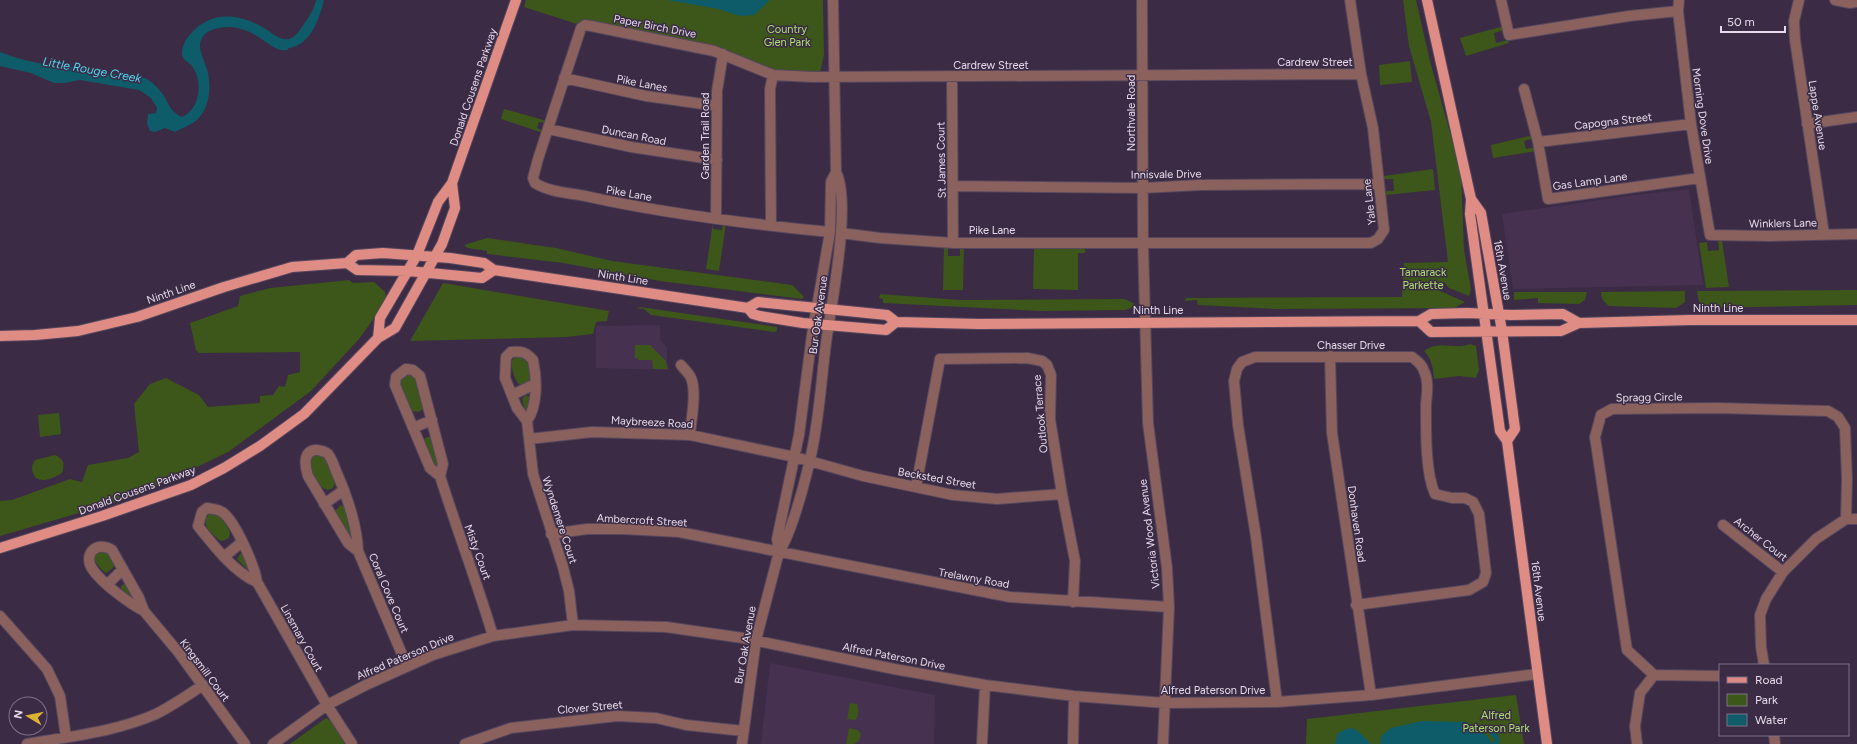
<svg xmlns="http://www.w3.org/2000/svg" width="1857" height="744" font-family="Figtree,sans-serif">
  <style>
    .built { fill: #463151 }
    .green { fill: #3c5719 }
    .water { fill: #0e5c6a }
    .lines { fill: none; stroke-linecap: round; stroke-linejoin: round }
    .minor-casing { stroke: #56475f; stroke-width: 12 }
    .major-casing { stroke: #56475f; stroke-width: 12 }
    .minor { stroke: #8a615c; stroke-width: 10 }
    .major { stroke: #df8c84; stroke-width: 10 }
    .labels { text-anchor: middle; stroke-width: 3; stroke-linejoin: round; paint-order: stroke }
    .street-label { font-size: 11px; fill: #e6dbec; stroke: #3b2b44 }
    .park-label { font-size: 11px; fill: #ace072; stroke: #3b2b44 }
    .water-label { font-size: 12px; font-style: italic; fill: #4ed5f0; stroke: #3b2b44 }
  </style>
  <rect width="100%" height="100%" fill="#3b2b44"/>
  <path class="built" d="M1689 189 1703 285 1513 289 1502 214 1635 195Z
    M660 325V339L667 348V360L669 370 596 368V326Z
    M770 663 935 695 934 744H761Z"/>
  <path class="green" d="M526 0H823L824 55 820 73 780 72 759 64 725 49 706 44 584 19 577 24 524 7Z
    M1403 0H1416L1430 61 1461 172 1464 250 1471 289 1469 296 1449 288 1444 282 1438 290 1465 302 1454 308 1275 309 1198 305 1197 300 1185 301 1186 298 1402 297 1404 263 1448 262 1431 122 1409 46Z
    M1504 26 1505 30 1494 33 1496 43 1508 40 1509 43 1466 56 1460 38Z
    M1410 61 1412 82 1380 85 1379 65Z
    M504 109 547 121 546 123 539 122 537 128 543 131V133L501 119Z
    M1534 135 1535 138 1524 141 1526 149 1536 147 1537 151 1493 158 1491 145Z
    M1433 169 1435 190 1386 195 1385 191H1394L1393 179H1384V176Z
    M713 222V229L722 230 723 223 726 224 719 271 706 269Z
    M487 238 556 248 612 261 792 285 804 297 802 299 660 281 563 263 487 254V251L468 248 464 245Z
    M1722 240 1729 287 1706 288 1699 243 1707 242 1708 251 1719 250 1718 241Z
    M944 247H948V256H960V247H964L963 290H943Z
    M1034 248 1085 249V253H1078V290L1033 289Z
    M349 280 353 283 374 282 385 292 387 300 359 339 311 391 228 452 137 496 0 536V501L12 500 70 479 82 482 88 465 128 458 139 452 134 404 150 384 166 378 199 395 208 407 260 403V396L273 395 279 386 285 387 288 375 300 372V352L199 353 196 350 190 323 238 306 240 296 270 288Z
    M443 283 609 311 607 321 596 322 593 334 566 337 410 341Z
    M1857 290V305L1709 308C1699 306 1698 300 1697 291Z
    M1685 291V302L1676 308 1609 306C1604 302 1601 299 1601 292Z
    M1514 292H1587L1585 300 1579 304 1538 303V298L1514 300Z
    M880 294 960 300 1125 299 1135 304 1131 308 1125 310 1042 311 883 303V299L879 298Z
    M640 307 777 327V331L774 332 651 315 644 309 637 308Z
    M1470 344 1476 346 1479 370 1476 378 1459 376 1434 379C1433 368 1432 359 1424 351 1443 339 1453 351 1470 344Z
    M635 345H650L665 360 668 369H653L652 360H638V358H635Z
    M523 355 529 361 530 380 526 384 520 385C514 380 511 368 512 360L517 356Z
    M407 373 415 375 424 408 419 412 412 411 400 382 401 378Z
    M526 395 530 397 531 413 526 415 522 399Z
    M59 413 61 434 40 437 38 415Z
    M428 437H431L439 465 437 468 434 466 424 441 425 438Z
    M317 454 327 458 335 483 333 488 328 490C317 488 309 468 311 458Z
    M55 455C64 459 65 464 62 473 55 477 45 483 36 478 31 472 31 466 35 460Z
    M341 505 345 508 355 536 353 538 351 537 335 511Z
    M212 512 220 514 230 532 229 538 222 541 219 540C211 532 201 526 208 514Z
    M106 549 113 560 114 567 106 573 102 570 93 559 94 554Z
    M240 554H243L250 572 237 559Z
    M124 584H127L138 606 121 589V586Z
    M1516 695 1524 744H1306L1307 719Z
    M850 703 857 704C859 709 859 717 855 720L847 719Z
    M326 718 331 721 345 744H290Z
    M849 728 858 730 861 734 859 741 854 744H846Z"/>
  <path class="water" d="M316 0H324C319 19 311 45 289 48L287 50C278 52 271 45 263 40 246 28 229 23 209 31 203 34 199 42 200 48 202 59 209 70 209 80 211 93 207 111 197 120 191 125 182 128 175 132L165 128 155 132 150 131 147 123 148 114 156 113 157 108 151 98 139 90 80 80 64 83H54L31 73 0 66V52C15 58 32 62 48 65 66 68 92 64 105 75 130 72 149 73 164 96 170 106 170 111 182 117 200 110 204 80 191 65 188 61 182 60 182 54 182 38 198 24 212 19 229 13 249 19 264 28 271 32 280 41 289 39 296 37 300 30 304 24 309 17 314 9 316 0Z
    M668 0H770L754 15 740 16 718 9Z
    M1422 721 1461 722 1464 721C1472 725 1489 734 1492 743L1494 742 1495 740 1488 732V729C1495 730 1502 736 1499 744H1380L1381 736 1391 728Z
    M1350 728 1357 730 1371 744H1335L1338 733Z"/>
  <g class="lines">
    <defs>
      <path id="minor" d="M1142 0 1143 243 1148 423 1167 568 1169 607 1163 744
        M1501 0 1509 35 1629 16 1678 11
        M1679 0 1678 11 1691 124 1710 235 1769 236 1857 234
        M1799 0 1794 21 1795 40 1824 234
        M1835 0 1850 3 1857 2
        M952 77 953 243
        M564 78 646 96 717 106
        M1524 89 1538 142 1548 199 1700 178
        M1807 124 1857 117
        M548 129 631 147 717 160
        M1538 142 1691 124
        M953 186 1143 188 1200 185 1379 184
        M716 218 717 91 723 54
        M771 226 770 89 773 75
        M830 232C748 224 666 214 585 196 570 193 549 192 535 183L533 178 538 159 581 28 585 25 591 26 714 51 773 75 812 77 1361 74
        M841 233 880 238 953 243H1371L1378 239 1384 230 1373 128 1361 74 1350 0
        M1330 356 1332 433 1371 695
        M681 365C684 369 689 373 691 378 697 392 691 420 690 435
        M512 395 535 384
        M527 421C538 405 537 379 533 360 526 352 522 351 511 352L506 357 505 378 517 408 527 421 533 474 563 567 569 591 573 625
        M413 428 432 420
        M529 439 592 432 690 435 795 457 863 476 953 495 997 499 1062 494
        M440 476 430 468 395 385 396 377 406 369 413 370 420 376 443 464 440 476C457 530 477 582 493 636
        M916 487 940 359 1027 358 1042 361 1047 365 1051 375 1050 419 1062 494 1075 561 1073 602
        M324 504 344 490
        M1723 525 1783 572
        M551 534 587 529H623L679 532 1010 597 1169 607
        M358 551 348 543 308 476C305 467 302 450 317 450 320 450 326 452 328 454 332 459 334 466 336 471 347 496 357 523 358 551L407 666
        M779 552 777 539 799 435 812 335 830 232 831 182 836 172 833 0
        M225 556 242 542
        M257 582C235 573 213 545 198 526L202 512 207 508C212 509 218 509 222 512 235 520 255 567 257 582L327 705 352 744
        M108 584 123 569
        M144 611C130 604 103 584 93 570 82 555 96 540 112 550L139 598 144 611 179 653 245 744
        M0 616 47 669 60 696 66 737
        M1764 665 1761 647 1760 615 1766 599 1783 572 1816 539 1846 519H1857
        M1720 676 1654 675 1627 650 1595 437 1601 415 1612 409 1718 408 1828 411 1838 417 1845 428 1847 479 1846 519
        M1277 702 1256 537 1238 425 1234 381 1237 369 1242 362 1255 357H1412C1417 361 1422 364 1424 371 1429 381 1427 393 1426 404 1426 429 1425 472 1435 494L1452 498H1465L1473 502 1479 514 1486 573 1483 582 1469 590 1356 605
        M1774 735 1775 744
        M27 744C71 736 115 732 156 714 172 706 188 695 203 685
        M273 744 327 705 366 685 433 655 493 636 573 625 666 627 743 638 894 669 985 685 1074 696 1165 703 1277 702 1371 695 1537 674
        M465 744 511 728 617 716 656 718 686 725 744 731
        M742 744 756 640 779 552C792 532 804 485 810 460 819 422 821 382 826 343 831 306 852 203 836 172
        M982 744 985 685
        M1073 744 1074 696
        M1637 744 1635 726 1640 693 1654 675"/>
      <path id="major" d="M1427 0 1471 199 1470 214 1500 431 1507 441 1547 744
        M1471 199 1481 213 1502 331 1515 429 1507 441
        M347 263 357 270 408 271 482 278 494 270
        M748 308 753 314 760 316 803 323 886 330 896 322
        M1419 321 1431 332 1561 331 1579 323 1690 320H1857
        M0 336 35 335 78 331 137 317 224 287 292 267 347 263 356 255 383 253 450 258 484 263 494 270 748 308 758 302 887 315 896 322 979 324 1419 321 1431 314 1468 313 1511 315 1563 314 1579 323
        M378 338 380 318 417 255 438 202 452 183 516 0
        M0 548 102 516 191 485 224 468 260 446 304 414 378 338 395 328 442 244 455 208 452 183"/>
    </defs>
    <use href="#minor" class="minor-casing"/>
    <use href="#major" class="major-casing"/>
    <use href="#minor" class="minor"/>
    <use href="#major" class="major"/>
  </g>
  <g class="labels">
    <g class="street-label">
      <text transform="translate(655 26) rotate(11)" y="4">Paper Birch Drive</text>
      <text x="1315" y="66">Cardrew Street</text>
      <text x="991" y="69">Cardrew Street</text>
      <text transform="translate(642 83) rotate(11)" y="4">Pike Lanes</text>
      <text transform="translate(473 87) rotate(-71)" y="4">Donald Cousens Parkway</text>
      <text transform="translate(1131 113) rotate(-90)" y="4">Northvale Road</text>
      <text transform="translate(1818 115) rotate(81)" y="4">Lappe Avenue</text>
      <text transform="translate(1703 116) rotate(82)" y="4">Morning Dove Drive</text>
      <text transform="translate(1613 121) rotate(-7)" y="4">Capogna Street</text>
      <text transform="translate(634 135) rotate(11)" y="4">Duncan Road</text>
      <text transform="translate(705 136) rotate(-90)" y="4">Garden Trail Road</text>
      <text transform="translate(941 160) rotate(-91)" y="4">St James Court</text>
      <text transform="translate(1166 174) rotate(-1)" y="4">Innisvale Drive</text>
      <text transform="translate(1590 181) rotate(-8)" y="4">Gas Lamp Lane</text>
      <text transform="translate(629 193) rotate(10)" y="4">Pike Lane</text>
      <text transform="translate(1369 202) rotate(-97)" y="4">Yale Lane</text>
      <text transform="translate(1783 223) rotate(-1)" y="4">Winklers Lane</text>
      <text x="992" y="234">Pike Lane</text>
      <text transform="translate(1503 270) rotate(80)" y="4">16th Avenue</text>
      <text transform="translate(623 277) rotate(9)" y="4">Ninth Line</text>
      <text transform="translate(171 292) rotate(-19)" y="4">Ninth Line</text>
      <text x="1718" y="312">Ninth Line</text>
      <text x="1158" y="314">Ninth Line</text>
      <text transform="translate(818 315) rotate(-82)" y="4">Bur Oak Avenue</text>
      <text x="1351" y="349">Chasser Drive</text>
      <text transform="translate(1649 397) rotate(-1)" y="4">Spragg Circle</text>
      <text transform="translate(1040 414) rotate(-95)" y="4">Outlook Terrace</text>
      <text transform="translate(652 422) rotate(3)" y="4">Maybreeze Road</text>
      <text transform="translate(937 478) rotate(10)" y="4">Becksted Street</text>
      <text transform="translate(137 490) rotate(-20)" y="4">Donald Cousens Parkway</text>
      <text transform="translate(560 520) rotate(72)" y="4">Wyndemere Court</text>
      <text transform="translate(642 520) rotate(3)" y="4">Ambercroft Street</text>
      <text transform="translate(1357 524) rotate(82)" y="4">Donhaven Road</text>
      <text transform="translate(1149 534) rotate(-97)" y="4">Victoria Wood Avenue</text>
      <text transform="translate(1761 539) rotate(38)" y="4">Archer Court</text>
      <text transform="translate(478 552) rotate(70)" y="4">Misty Court</text>
      <text transform="translate(974 578) rotate(10)" y="4">Trelawny Road</text>
      <text transform="translate(1539 591) rotate(83)" y="4">16th Avenue</text>
      <text transform="translate(389 593) rotate(67)" y="4">Coral Cove Court</text>
      <text transform="translate(302 638) rotate(61)" y="4">Linsmary Court</text>
      <text transform="translate(745 645) rotate(-80)" y="4">Bur Oak Avenue</text>
      <text transform="translate(405 656) rotate(-23)" y="4">Alfred Paterson Drive</text>
      <text transform="translate(894 656) rotate(11)" y="4">Alfred Paterson Drive</text>
      <text transform="translate(205 670) rotate(53)" y="4">Kingsmill Court</text>
      <text x="1213" y="694">Alfred Paterson Drive</text>
      <text transform="translate(590 707) rotate(-5)" y="4">Clover Street</text>
    </g>
    <g class="park-label">
      <text x="787" y="33">Country<tspan x="787" dy="13">Glen Park</tspan></text>
      <text x="1423" y="276">Tamarack<tspan x="1423" dy="13">Parkette</tspan></text>
      <text x="1496" y="719">Alfred<tspan x="1496" dy="13">Paterson Park</tspan></text>
    </g>
    <g class="water-label">
      <text transform="translate(92 70) rotate(10)" y="4">Little Rouge Creek</text>
    </g>
  </g>
  <rect x="1719" y="664" width="130" height="72" fill="#3b2b44" stroke="#7f7187"/>
  <rect x="1727" y="677" width="20" height="6" fill="#df8c84" stroke="#7f7187"/>
  <text x="1755" y="684" font-size="12" fill="#e6dbec">Road</text>
  <rect x="1727" y="694" width="20" height="12" fill="#3c5719" stroke="#7f7187"/>
  <text x="1755" y="704" font-size="12" fill="#e6dbec">Park</text>
  <rect x="1727" y="714" width="20" height="12" fill="#0e5c6a" stroke="#7f7187"/>
  <text x="1755" y="724" font-size="12" fill="#e6dbec">Water</text>
  <g transform="translate(28 716) rotate(280)"><circle r="19" fill="#3b2b44" stroke="#7f7187"/>
  <path d="M0-3L7 15L0 10L-7 15Z" fill="#ddb133"/>
  <text y="-6" font-size="11" font-weight="bold" text-anchor="middle" fill="#e6dbec">N</text>
  </g>
  <path d="M1721 26v6h64v-6" fill="none" stroke="#e6dbec" stroke-width="2"/>
  <text x="1727" y="26" font-size="12" fill="#e6dbec" stroke="#3b2b44" stroke-width="3" paint-order="stroke">50 m</text>
</svg>
